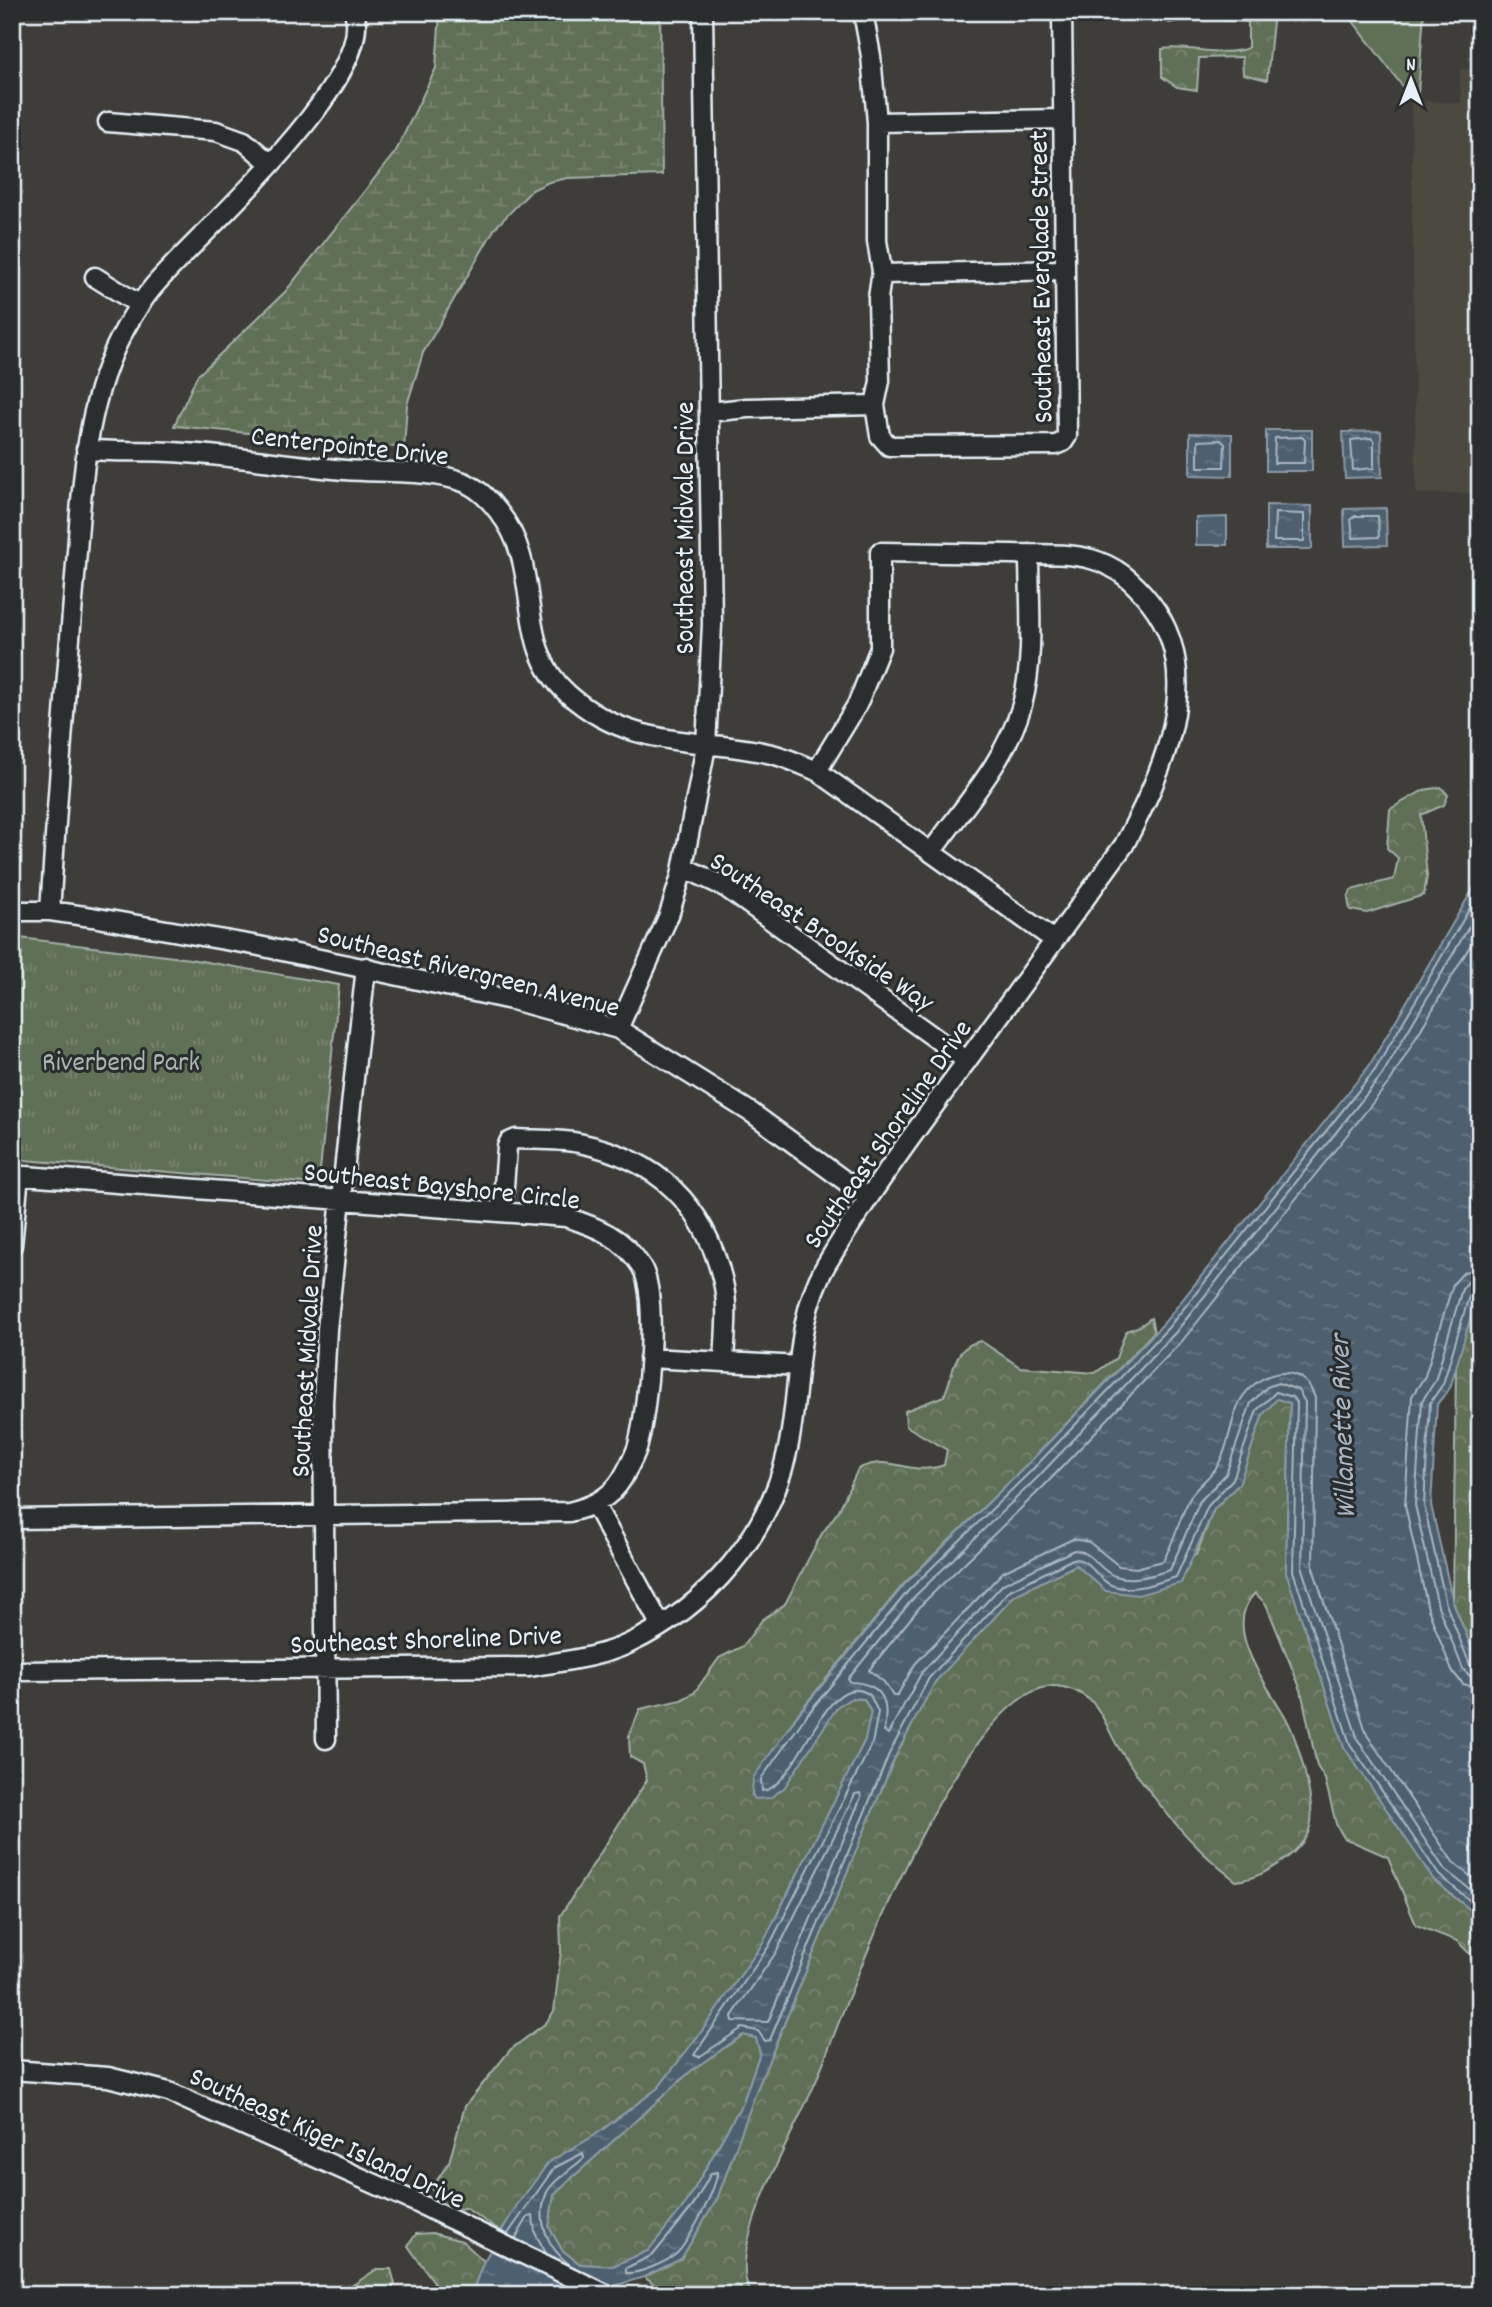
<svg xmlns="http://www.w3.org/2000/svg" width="1492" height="2307" font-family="Dekko,sans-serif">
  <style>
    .built { fill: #4c4841 }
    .grass { fill: #616f57; stroke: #a4b0a8; stroke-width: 2 }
    .forest { fill: url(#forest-crowns); stroke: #a4b0a8; stroke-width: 2 }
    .wetland { fill: url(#wetland-marsh); stroke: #a4b0a8; stroke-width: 2 }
    .park { fill: url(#park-tufts); stroke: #a4b0a8; stroke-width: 2 }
    .water { fill: url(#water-ripples); stroke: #8c9aa6; stroke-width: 2; fill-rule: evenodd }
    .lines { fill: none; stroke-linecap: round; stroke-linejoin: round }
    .shore { stroke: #aab7c2; stroke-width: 2 }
    .minor-casing { stroke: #e8f1f8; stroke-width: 23 }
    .minor { stroke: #2a2d2e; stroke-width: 18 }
    .labels { text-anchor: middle; stroke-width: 6; stroke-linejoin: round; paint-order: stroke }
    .street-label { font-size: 28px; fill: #e8f1f8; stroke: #2a2d2e }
    .park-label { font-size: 28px; fill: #abb6b0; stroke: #2a2d2e }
    .water-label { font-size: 30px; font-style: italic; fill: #aab7c2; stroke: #2a2d2e }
  </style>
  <defs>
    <pattern id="forest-crowns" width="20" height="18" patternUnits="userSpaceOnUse" patternTransform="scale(1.75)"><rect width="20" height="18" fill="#616f57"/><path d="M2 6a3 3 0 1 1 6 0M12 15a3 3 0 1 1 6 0" fill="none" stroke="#788470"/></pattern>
    <pattern id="wetland-marsh" width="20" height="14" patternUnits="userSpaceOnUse" patternTransform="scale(1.75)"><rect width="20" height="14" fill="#616f57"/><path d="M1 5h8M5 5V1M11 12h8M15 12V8" fill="none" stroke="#788470"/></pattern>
    <pattern id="park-tufts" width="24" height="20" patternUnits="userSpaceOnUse" patternTransform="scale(1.75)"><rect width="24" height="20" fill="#616f57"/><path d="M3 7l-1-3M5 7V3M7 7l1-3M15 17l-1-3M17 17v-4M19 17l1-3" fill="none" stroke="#788470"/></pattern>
    <pattern id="water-ripples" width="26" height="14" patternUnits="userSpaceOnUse" patternTransform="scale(1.75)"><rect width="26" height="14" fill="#4e6070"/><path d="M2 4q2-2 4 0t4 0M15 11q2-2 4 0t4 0" fill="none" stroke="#687785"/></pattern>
  </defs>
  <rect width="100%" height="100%" fill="#3e3d39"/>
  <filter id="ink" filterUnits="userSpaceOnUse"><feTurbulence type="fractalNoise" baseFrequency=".0143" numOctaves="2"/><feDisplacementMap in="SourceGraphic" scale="14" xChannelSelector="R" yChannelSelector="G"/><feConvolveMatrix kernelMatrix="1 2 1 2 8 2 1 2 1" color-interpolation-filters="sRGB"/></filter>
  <g filter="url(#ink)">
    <path class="built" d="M1480 68V493L1416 494 1411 101 1461 103 1460 69Z"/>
    <path class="grass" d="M1346 12H1424L1418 93 1409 95Z"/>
    <path class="forest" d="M1163 12H1274L1267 80 1243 74 1242 57 1199 58 1197 90 1177 87 1162 77V49C1191 45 1220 58 1248 48V22L1198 18 1169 23Z
      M1441 787 1448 795 1444 805 1421 815 1427 876 1424 895 1367 913 1350 910 1348 898 1351 890 1394 879 1398 858 1387 848 1390 809 1424 790Z
      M1480 1285V1669L1453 1602 1456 1364Z
      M1151 1318 1154 1332 1025 1467 903 1585 800 1711 754 1778 752 1794 838 1706 852 1698 864 1699 871 1712 865 1740 763 1943 702 2031 658 2088 594 2136 549 2162 501 2231 465 2208 449 2210 436 2202 432 2188 449 2162 465 2106 510 2050 546 2023 554 2011 561 1951 560 1916 647 1780 643 1764 630 1757 629 1736 640 1709 681 1700 694 1693 719 1658 743 1646 762 1620 785 1604 821 1535 839 1510 858 1469C893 1452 907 1478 944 1465L947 1450 906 1426 905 1411 944 1396C955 1372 952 1346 981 1341L1020 1367 1095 1373 1116 1358 1126 1331 1140 1326Z
      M1277 1398 1290 1403 1286 1572 1434 1880 1480 1918V1964L1457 1941 1416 1925 1388 1857 1344 1838 1336 1824 1325 1779 1317 1766 1301 1690 1266 1604 1255 1593C1220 1628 1268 1685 1286 1718 1297 1738 1317 1806 1310 1827 1307 1840 1294 1853 1284 1860 1268 1871 1255 1879 1236 1881 1188 1845 1151 1796 1118 1747 1109 1733 1103 1712 1091 1701 1080 1692 1068 1686 1053 1686 960 1692 847 2001 817 2079 800 2122 719 2256 753 2295H668L644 2277 681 2259 717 2199 757 2089 895 1757 935 1681 1015 1595 1076 1565 1088 1573 1196 1555 1214 1509 1239 1484 1263 1414Z
      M743 2035 756 2038 760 2053 743 2102 687 2202 648 2251 613 2266 580 2264 562 2250 549 2227 554 2194 692 2070Z
      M432 2233 462 2241 484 2261 471 2295H432L434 2282 408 2246 416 2234Z
      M377 2269H391L395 2284 388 2295H352L353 2285Z"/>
    <path class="wetland" d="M440 12H660L662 175 568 178 549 182 532 190 495 228 423 353 407 405 404 448 174 426 197 376 285 292 396 151 436 68Z"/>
    <path class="park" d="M12 937 190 959 339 985 319 1180 304 1183 12 1159Z"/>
    <path class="water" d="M1266 430H1312V471H1266Z
      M1381 431 1382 477 1345 478 1343 432Z
      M1190 433 1232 434V476L1190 475Z
      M1266 505 1312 506V549H1266Z
      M1386 508 1387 545 1345 546 1344 509Z
      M1227 517V545H1196V518Z
      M1480 877V1285L1450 1388 1437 1404 1431 1505 1453 1602 1480 1669V1918L1434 1880 1344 1747 1286 1572 1290 1403 1277 1399 1263 1414 1239 1484 1214 1509 1181 1583 1138 1595 1106 1591 1076 1565 1015 1595 935 1682 895 1757 757 2089 717 2199 681 2259 644 2277 584 2295H471L484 2261 517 2205 549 2162 594 2136 658 2088 702 2031 763 1943 865 1740 871 1712 864 1699 852 1698 838 1706 784 1788 770 1798 755 1799 752 1794 753 1778 800 1712 904 1585 1025 1467 1163 1324 1369 1066ZM743 2035 756 2038 760 2053 743 2102 687 2202 648 2251 613 2266 580 2264 562 2250 549 2227 554 2194 692 2070Z"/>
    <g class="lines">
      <path class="shore" d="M1302 437 1305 440 1304 463H1274L1275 438Z
        M1371 438 1374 441V468L1353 470 1351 440Z
        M1221 440 1225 444 1224 467H1198V441Z
        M1275 513 1304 514V541H1274Z
        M1355 516H1378L1379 537 1353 538 1351 519Z
        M1480 891 1375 1070 1168 1328 1030 1472 909 1590 806 1716 761 1779 762 1791C799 1789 825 1663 870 1695L878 1712 872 1744 769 1946 694 2055 699 2057 742 2028 758 2031 765 2041 770 2040 889 1754 929 1678 1010 1590 1073 1559C1089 1558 1096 1577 1109 1584 1128 1594 1157 1583 1176 1577L1208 1506 1233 1479 1257 1410 1276 1392 1292 1397 1297 1403 1293 1571 1350 1744 1439 1875 1480 1909
        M1480 908 1382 1075 1175 1333 1037 1478 915 1596 848 1679 851 1682C884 1684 889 1701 884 1731L888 1734 922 1672 1003 1584 1074 1550C1093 1551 1099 1571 1115 1576 1133 1582 1153 1575 1170 1570L1200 1501 1226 1474 1251 1403 1267 1387 1278 1383 1298 1390 1305 1402 1302 1569 1358 1740 1445 1870 1480 1897
        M1480 929 1391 1080 1183 1340 1044 1486 923 1603 869 1670 884 1682 893 1696H897L915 1664 1003 1572 1073 1539 1089 1542 1119 1566 1136 1568 1163 1561C1175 1541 1179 1517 1191 1496 1198 1485 1209 1478 1216 1468 1229 1449 1230 1421 1240 1401 1257 1371 1302 1358 1315 1398L1313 1568 1367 1735 1453 1862 1480 1884
        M1480 1269 1464 1272 1453 1284 1425 1376 1412 1396 1405 1505 1428 1609 1452 1671 1463 1684 1480 1688
        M1480 1279 1469 1281 1462 1289 1435 1381 1422 1401 1415 1505 1438 1606 1463 1669 1470 1676 1480 1678
        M1480 1288 1470 1293 1443 1384 1430 1403 1424 1505 1446 1604 1470 1665 1480 1669
        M860 1793 861 1797 768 2022 733 2021 732 2016 777 1951 855 1794Z
        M717 2172C718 2186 687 2245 676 2254 665 2263 639 2274 626 2273V2268L653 2255 693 2206 711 2173Z
        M507 2235 554 2168 583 2153 584 2158C574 2167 553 2180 547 2192 535 2221 548 2248 570 2265
        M515 2239 528 2217 533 2216 535 2233 546 2253"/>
      <defs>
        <path id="minor" d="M863 12 871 56 877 122V241L882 271 878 298 880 381 875 405 880 436 889 446 1056 445 1063 442 1067 436 1062 12
          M108 122 216 131 244 141 271 164
          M877 122 1063 119
          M882 274 1065 270
          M95 277 140 305
          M709 412 747 408 875 405
          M86 449C114 453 143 450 171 452 229 455 287 465 345 470 381 473 432 469 466 483 478 489 490 500 498 511 546 569 511 644 568 694 631 750 697 737 772 754 788 758 802 765 817 771L1054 940
          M932 851C964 806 1007 759 1022 705 1035 658 1029 603 1029 554
          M683 867 725 887 967 1061
          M12 911H50L92 917 259 946 516 1001 618 1029 752 1113 867 1197
          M50 911C57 804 65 696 74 589 82 500 81 406 126 327 134 313 143 299 153 287 195 237 378 79 354 12
          M618 1029 669 915 681 876 706 746 712 624 703 12
          M12 1175 566 1217C597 1227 623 1237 641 1266 660 1296 647 1410 638 1445 635 1456 627 1470 622 1479 610 1499 590 1507 569 1512L12 1519
          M502 1212 507 1147 509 1142 516 1139C536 1140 559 1139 579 1143 657 1159 705 1204 723 1282 729 1307 725 1336 724 1362
          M12 1245 19 1175
          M649 1358 799 1366
          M595 1505 661 1626
          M12 1671 529 1667C562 1661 597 1658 628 1644 708 1607 770 1534 788 1448 801 1388 794 1319 826 1265 868 1194 917 1129 966 1062 1019 990 1071 917 1124 845 1162 773 1208 676 1150 602 1134 582 1117 566 1091 559 1066 552 1038 555 1012 554 968 553 924 553 880 552V648L857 705 817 771
          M326 1739 323 1403 327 1329 366 967
          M12 2070 108 2077 169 2092 413 2201 608 2295"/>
      </defs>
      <use href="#minor" class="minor-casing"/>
      <use href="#minor" class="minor"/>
    </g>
  </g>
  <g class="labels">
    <g class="street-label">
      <text transform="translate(1039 277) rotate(-91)" y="10">Southeast Everglade Street</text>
      <text transform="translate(350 444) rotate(6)" y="10">Centerpointe Drive</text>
      <text transform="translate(683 528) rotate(-90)" y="10">Southeast Midvale Drive</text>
      <text transform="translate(823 930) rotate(34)" y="10">Southeast Brookside Way</text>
      <text transform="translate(469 969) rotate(14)" y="10">Southeast Rivergreen Avenue</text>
      <text transform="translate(886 1133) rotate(-55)" y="10">Southeast Shoreline Drive</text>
      <text transform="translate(442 1184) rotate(6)" y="10">Southeast Bayshore Circle</text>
      <text transform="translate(305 1351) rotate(-87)" y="10">Southeast Midvale Drive</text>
      <text transform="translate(426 1638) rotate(-2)" y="10">Southeast Shoreline Drive</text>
      <text transform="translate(328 2136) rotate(25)" y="10">Southeast Kiger Island Drive</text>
    </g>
    <g class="park-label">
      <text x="121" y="1070">Riverbend Park</text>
    </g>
    <g class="water-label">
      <text transform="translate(1341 1427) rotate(-92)" y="10">Willamette River</text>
    </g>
  </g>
  <rect width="1492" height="2307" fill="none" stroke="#2a2d2e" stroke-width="42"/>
  <rect x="21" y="21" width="1450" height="2265" fill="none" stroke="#e8f1f8" stroke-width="2.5" filter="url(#ink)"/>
  <g transform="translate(1411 80)" stroke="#2a2d2e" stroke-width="5" paint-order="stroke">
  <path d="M0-5L12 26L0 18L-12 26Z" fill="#e8f1f8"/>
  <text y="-10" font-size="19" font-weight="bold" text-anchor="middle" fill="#e8f1f8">N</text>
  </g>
</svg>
